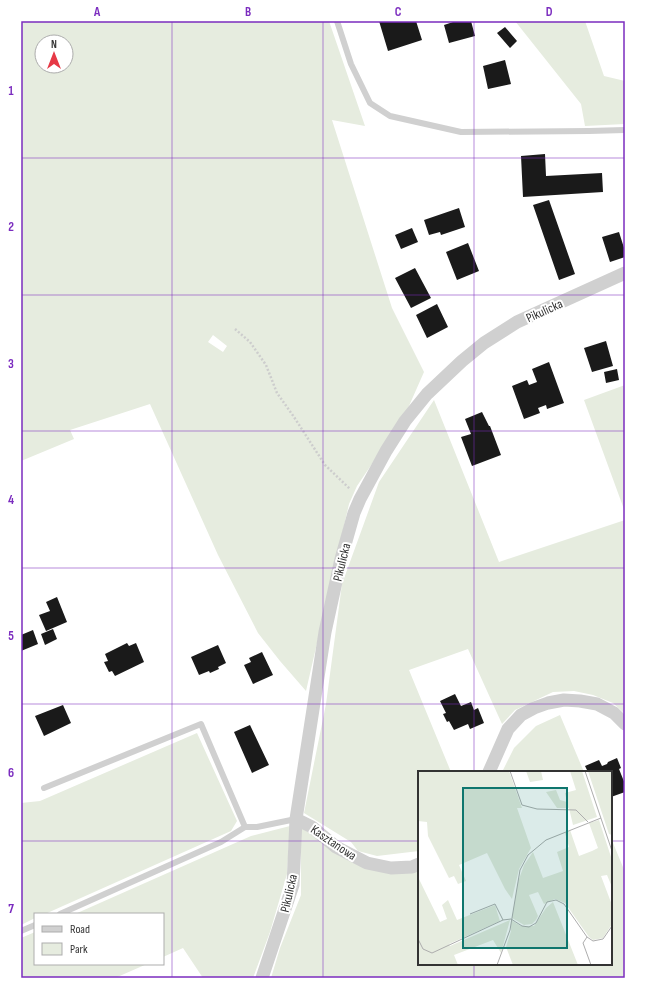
<svg xmlns="http://www.w3.org/2000/svg" width="646" height="999" font-family="'Sofia Sans Condensed',sans-serif">
  <style>
    .green { fill: #e6ecdf; fill-rule: evenodd }
    .building { fill: #1a1a1a }
    .lines { fill: none; stroke-linecap: round; stroke-linejoin: round }
    .path { stroke: #cdcdcd; stroke-width: 2.5; stroke-dasharray: 2 2; stroke-linecap: butt }
    .lane { stroke: #d0d0d0; stroke-width: 6 }
    .street { stroke: #d0d0d0; stroke-width: 13 }
    .grid { fill: none; stroke: #7b2cbf; stroke-width: 1; stroke-opacity: 0.55 }
    .labels { text-anchor: middle; stroke-width: 4; stroke-linejoin: round; paint-order: stroke }
    .street-label { font-size: 13px; fill: #333; stroke: #fff }
    .inset-road { fill: none; stroke: #adadad; stroke-width: 1 }
    .view { fill: #0f766e; fill-opacity: 0.15; stroke: #0f766e; stroke-width: 2 }
    .inset-edge { fill: none; stroke: #333; stroke-width: 2 }
    .neatline { fill: none; stroke: #7b2cbf; stroke-width: 1.5 }
    .grid-label { font-size: 13px; text-anchor: middle; font-weight: bold; fill: #7b2cbf }
  </style>
  <rect width="100%" height="100%" fill="#fff"/>
  <path class="green" d="M21 21H329L365 126 332 120 392 308 424 372 405 415 357 486 349 504 306 691 280 661 258 633 218 555 150 404 70 430 74 439 21 461ZM42 42H66V66H42ZM213 335 227 346 223 352 208 342Z
    M515 21H585L604 76 625 81V124L585 126 581 104Z
    M625 385V512L584 400Z
    M434 400 499 562 625 520V714L613 703 593 695 574 691 553 692 515 710 502 724 468 649 409 670 451 772H419V851L377 856 358 851 351 842 304 813 326 704 342 584 379 482Z
    M560 715 584 772H502L514 748 536 726Z
    M197 733 237 821 231 831 45 914H35V918L21 925V803L40 801Z
    M290 826 287 874 270 932 253 978H203L183 948 163 957V914H75L251 836Z
    M301 827 335 852 419 869V964H611V838L625 872V978H271L280 948 301 895Z
    M35 932V964H147L115 978H21V938Z"/>
  <path class="building" d="M379 21H416L422 40 388 51Z
    M456 21H471L475 36 449 43 444 25Z
    M505 27 517 41 510 48 497 33Z
    M505 60 511 84 488 89 483 66Z
    M545 154 546 176 602 173 603 192 523 197 521 156Z
    M549 200 575 274 559 280 533 205Z
    M459 208 465 227 441 235 440 232 429 235 424 220Z
    M412 228 418 242 401 249 395 235Z
    M619 232 625 251V257L610 262 602 237Z
    M468 243 479 271 457 280 446 252Z
    M415 268 431 298 411 308 395 278Z
    M437 304 448 327 427 338 416 315Z
    M606 341 613 366 592 372 584 348Z
    M549 362 564 403 547 409 546 405 538 408 540 413 524 419 512 386 527 380 529 385 537 382 532 369Z
    M617 369 619 380 606 383 604 372Z
    M482 412 489 426H490L501 455 472 466 461 437 471 434 465 419Z
    M57 597 67 622 46 631 39 615 50 611 46 602Z
    M53 629 57 639 45 645 41 634Z
    M33 630 38 644 21 651V635Z
    M127 643 129 646 136 643 144 662 115 676 112 671 109 672 104 662 108 661 105 654Z
    M218 645 226 663 218 667 219 669 210 673 209 671 199 675 191 657Z
    M262 652 273 675 253 684 244 665 251 662 249 658Z
    M455 694 461 706 471 702 474 710 478 708 484 723 470 729 468 724 454 730 449 721 447 722 443 714 446 713 440 701Z
    M63 705 71 723 44 736 35 716Z
    M250 725 269 765 252 773 234 732Z
    M617 758 621 768 619 769 625 784V792L611 797V772H588L585 766 599 760 602 766 607 764 608 762Z"/>
  <g class="lines">
    <path class="path" d="M235 329 250 342 266 365 277 393 294 417 325 465 350 489"/>
    <path class="lane" d="M337 21 351 64 370 103 390 116 461 132 589 131 625 130
      M44 788 201 724 245 827H257L296 819
      M60 914 221 842 245 827
      M21 931 35 925"/>
    <path class="street" d="M489 772 508 729 521 715 534 708 548 703 564 700 580 701 597 704 614 713 625 724
      M296 819 312 827 336 847 367 863 391 868 412 867 419 864
      M262 978 293 885 296 819 325 632 341 559 354 513 360 499 386 451 405 421 427 394 462 361 484 343 517 322 625 273"/>
  </g>
  <path class="grid" d="M172 21V978M323 21V978M474 21V772M21 158H625M21 295H625M21 431H625M21 568H625M21 704H625M21 841H419M611 841H625M474 964V978"/>
  <g class="labels">
    <g class="street-label">
      <text transform="translate(544 310) rotate(-24)" y="5">Pikulicka</text>
      <text transform="translate(341 562) rotate(-76)" y="5">Pikulicka</text>
      <text transform="translate(334 842) rotate(34)" y="5">Kasztanowa</text>
      <text transform="translate(288 893) rotate(-77)" y="5">Pikulicka</text>
    </g>
  </g>
  <g transform="translate(418 771)">
    <rect width="194" height="194" fill="#fff"/>
    <path d="M0 0H91L104 37H99L113 77 101 98 94 128 87 118 69 82 41 94 48 110 40 113 36 105 31 107 10 65 9 51 0 50ZM108 0H123L125 9 112 11ZM152 0H164L179 46 155 54 151 37H139L128 21 138 19 142 29 149 31 147 22 158 19ZM170 0H194V64L191 63ZM181 49 194 89V116L189 104 183 105 194 134V153L185 167 175 169 171 166 147 132 137 128 126 133 120 121 111 124 120 145 118 149 114 153 106 154 94 147 100 111 106 94 115 81 125 107 145 100 139 81 151 76 147 62 152 59 161 85 174 80 180 77 171 52ZM0 106 22 151 29 148 24 134 30 129 39 149 77 134 82 150 31 173 32 175 92 149 83 182 75 169 36 184 40 194H0ZM135 131 160 194H95L88 176 93 160V149L103 155H116L128 137Z" fill="#e6ecdf"/>
    <path class="inset-road" d="M92 0 104 34 119 38 158 39 170 51M167 0 194 80M52 143 77 133 85 149 93 148 104 155 111 156 118 152 129 131 138 129 146 133 169 166 175 170 185 168 194 155M169 166 165 172 173 194M0 168 5 178 14 182 85 149M79 194 92 159 102 99 110 84 128 69 183 47"/>
    <path class="view" d="M45 17H149V177H45Z"/>
    <rect width="194" height="194" class="inset-edge"/>
  </g>
  <rect width="646" height="999" fill="none" stroke="#ffffff" stroke-width="44"/>
  <rect x="34" y="913" width="130" height="52" fill="#ffffff" stroke="#adadad"/>
  <rect x="42" y="926" width="20" height="6" fill="#d0d0d0" stroke="#adadad"/>
  <text x="70" y="933" font-size="12" fill="#333333">Road</text>
  <rect x="42" y="943" width="20" height="12" fill="#e6ecdf" stroke="#adadad"/>
  <text x="70" y="953" font-size="12" fill="#333333">Park</text>
  <g transform="translate(54 54)"><circle r="19" fill="#ffffff" stroke="#adadad"/>
  <path d="M0-3L7 15L0 10L-7 15Z" fill="#e63946"/>
  <text y="-6" font-size="11" font-weight="bold" text-anchor="middle" fill="#333333">N</text>
  </g>
  <rect x="22" y="22" width="602" height="955" class="neatline"/>
  <g class="grid-label">
    <text x="97" y="16">A</text>
    <text x="248" y="16">B</text>
    <text x="398" y="16">C</text>
    <text x="549" y="16">D</text>
    <text x="11" y="95">1</text>
    <text x="11" y="231">2</text>
    <text x="11" y="368">3</text>
    <text x="11" y="504">4</text>
    <text x="11" y="640">5</text>
    <text x="11" y="777">6</text>
    <text x="11" y="913">7</text>
  </g>
</svg>
